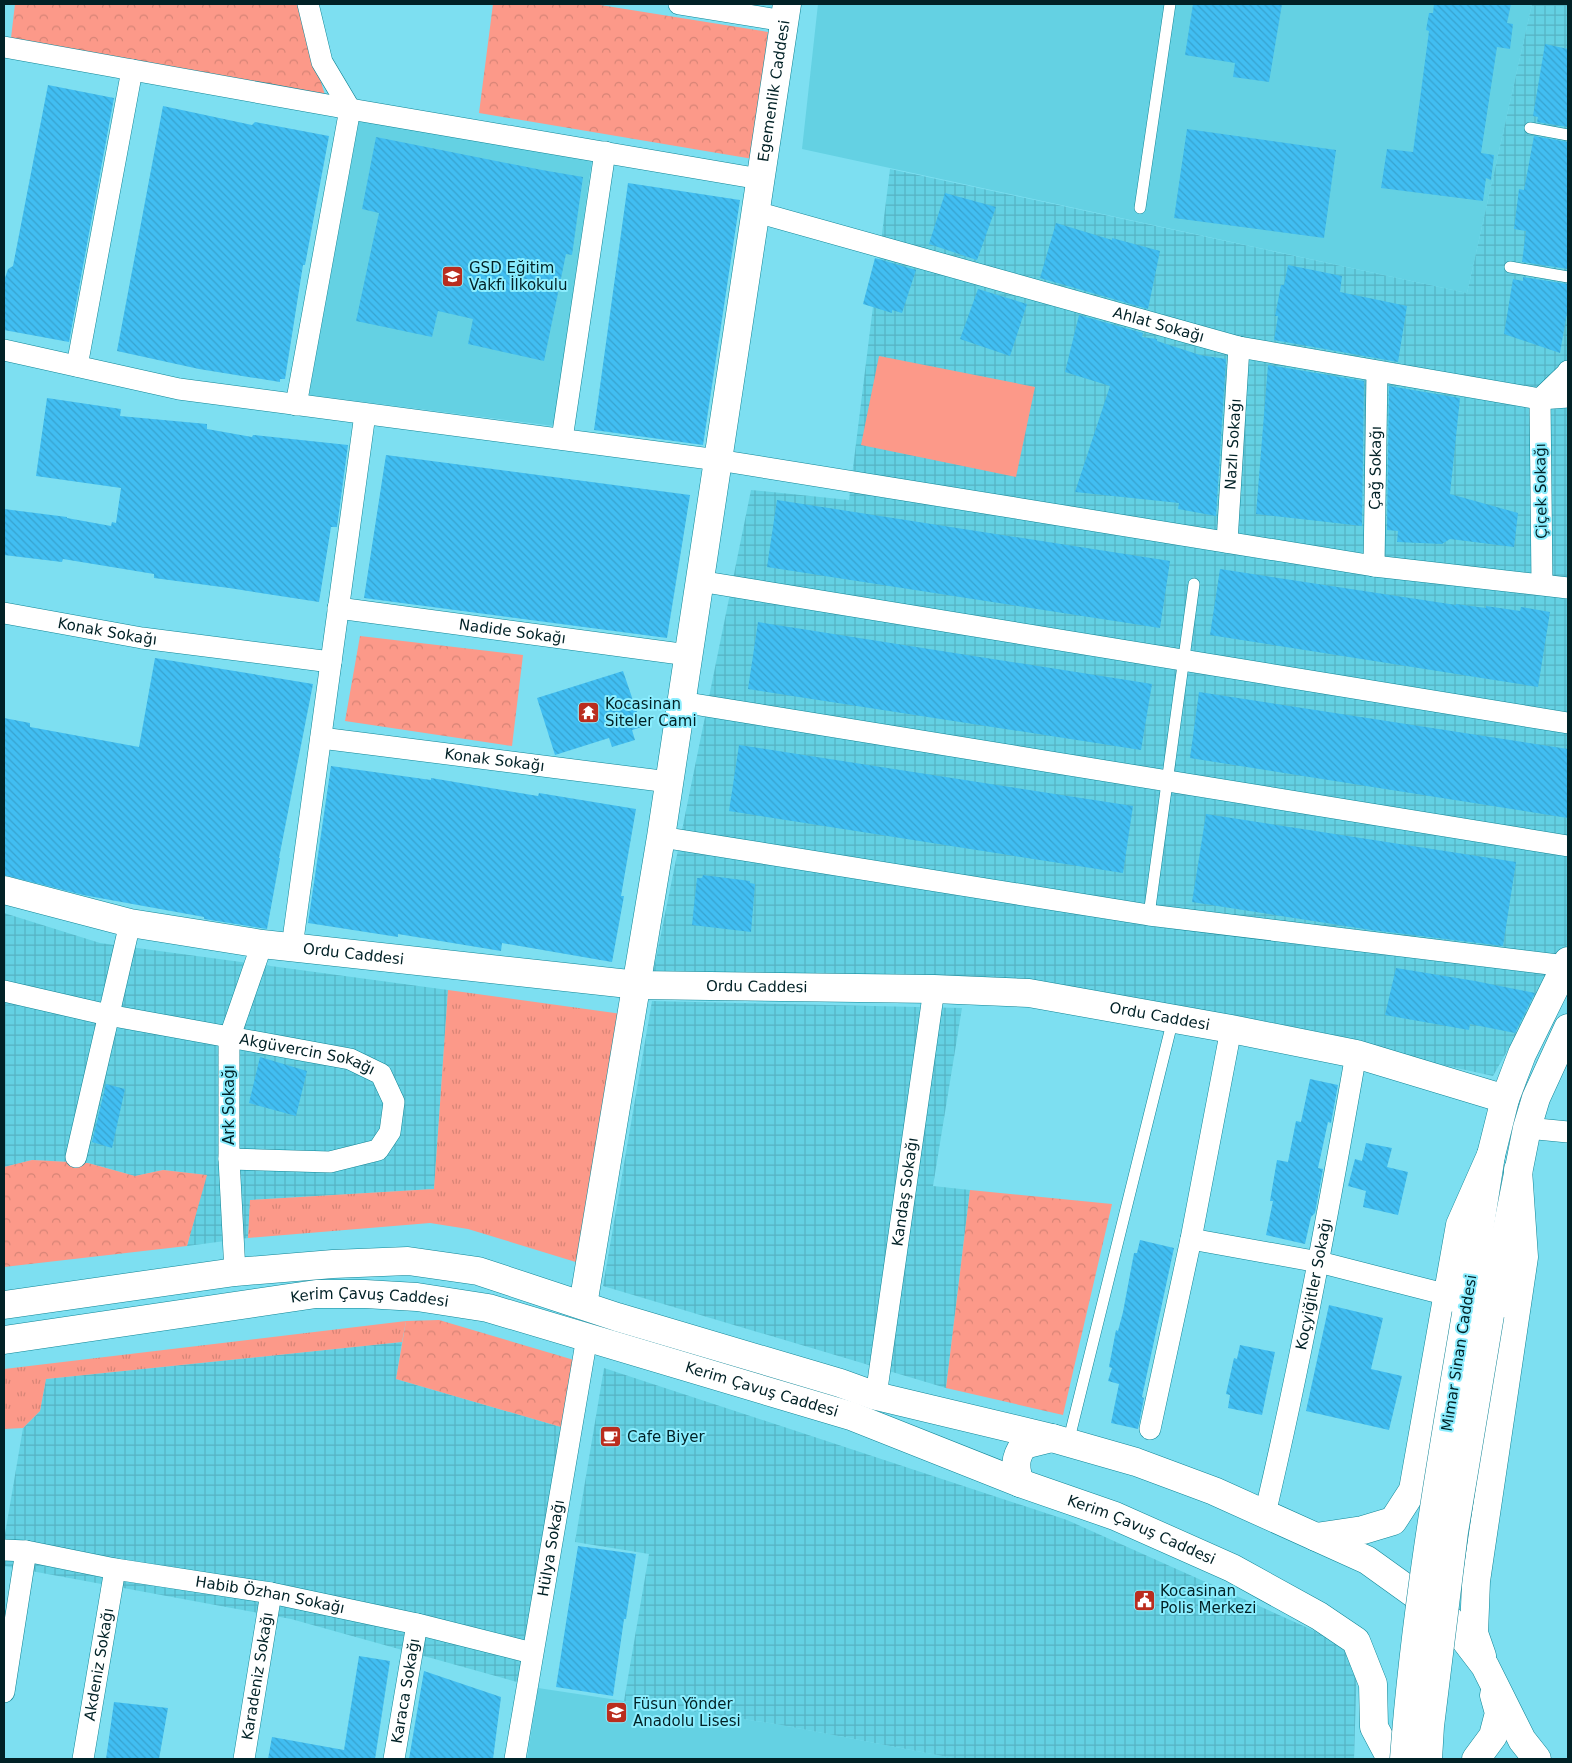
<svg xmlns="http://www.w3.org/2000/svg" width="1572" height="1763" font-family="'DejaVu Sans',sans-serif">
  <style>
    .built { fill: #64d1e3 }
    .industrial { fill: url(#industrial-grid) }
    .grass { fill: url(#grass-tufts) }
    .park { fill: url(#park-crowns) }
    .pitch { fill: #fc9989 }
    .building { fill: url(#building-back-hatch) }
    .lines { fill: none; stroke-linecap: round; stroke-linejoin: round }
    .lane-casing { stroke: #0f8596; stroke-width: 12 }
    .street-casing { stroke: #0f8596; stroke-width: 22 }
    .secondary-casing { stroke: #0f8596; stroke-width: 29 }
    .primary-casing { stroke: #0f8596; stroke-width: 29 }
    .lane { stroke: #fff; stroke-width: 11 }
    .street { stroke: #fff; stroke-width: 21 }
    .secondary { stroke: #fff; stroke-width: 28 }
    .primary { stroke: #fff; stroke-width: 28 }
    .secondary-bridge-casing { stroke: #0f8596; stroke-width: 29; stroke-linecap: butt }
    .secondary-bridge { stroke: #fff; stroke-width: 28 }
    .labels { text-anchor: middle; stroke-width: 4; stroke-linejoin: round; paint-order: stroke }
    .street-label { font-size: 15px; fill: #012126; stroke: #8bedfe }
    .poi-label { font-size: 15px; fill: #012126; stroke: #8bedfe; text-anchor: start }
  </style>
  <defs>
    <pattern id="industrial-grid" width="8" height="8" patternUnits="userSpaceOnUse" patternTransform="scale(1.25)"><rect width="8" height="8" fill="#64d1e3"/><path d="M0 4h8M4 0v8" fill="none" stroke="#55b3c3"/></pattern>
    <pattern id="grass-tufts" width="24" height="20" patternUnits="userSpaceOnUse" patternTransform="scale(1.25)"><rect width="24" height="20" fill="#fc9989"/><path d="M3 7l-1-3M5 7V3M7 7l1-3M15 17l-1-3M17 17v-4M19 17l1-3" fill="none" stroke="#d68476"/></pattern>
    <pattern id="park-crowns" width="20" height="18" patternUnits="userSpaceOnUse" patternTransform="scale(1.25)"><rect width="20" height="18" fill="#fc9989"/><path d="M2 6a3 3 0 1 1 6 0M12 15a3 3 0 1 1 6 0" fill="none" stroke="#d68476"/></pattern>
    <pattern id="building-back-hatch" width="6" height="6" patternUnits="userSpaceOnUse" patternTransform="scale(1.25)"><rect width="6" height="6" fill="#41bef2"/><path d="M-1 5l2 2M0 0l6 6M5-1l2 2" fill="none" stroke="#37a3cf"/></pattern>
  </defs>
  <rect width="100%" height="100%" fill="#7ddff1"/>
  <path class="built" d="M818 4H1532L1467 293 802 149Z
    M359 121 592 160 554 426 309 395Z
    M538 1688 776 1724 958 1759H527Z"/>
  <path class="industrial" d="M1532 4H1568V943L1493 1076 1136 998 652 978 751 490 849 500 890 169 1467 293Z
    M4 913 100 943 448 990 434 1189 250 1200 248 1238 187 1246 206 1175 163 1170 135 1176 88 1163 32 1160 4 1167Z
    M652 1001 962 1008 933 1186 970 1190 946 1388 603 1286Z
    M402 1342 396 1379 561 1427 524 1684 291 1619 4 1566V1540L23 1428 40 1411 46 1379Z
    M604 1368 1067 1520 1335 1640 1357 1662 1354 1759H958L776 1724 624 1701 649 1554 575 1542Z"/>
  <path class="grass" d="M448 990 622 1014 579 1263 468 1229 430 1223 248 1238 250 1200 434 1189Z
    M406 1321 402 1342 46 1379 40 1411 23 1428 4 1429V1369Z"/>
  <path class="park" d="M15 4H299V11L325 95 11 38Z
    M493 4H594L768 32 753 159 479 113Z
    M360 636 523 655 512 746 345 721Z
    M32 1160 88 1163 135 1176 163 1170 207 1175 187 1246 4 1267V1167Z
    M970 1190 1112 1204 1063 1415 946 1388Z
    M439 1320 574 1360 561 1427 396 1379 406 1321Z"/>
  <path class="pitch" d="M879 356 1035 387 1016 477 861 445Z"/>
  <path class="building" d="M1193 4H1282L1269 82 1233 77 1235 63 1185 55Z
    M1434 4H1511L1507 23 1513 24 1510 49 1497 47 1481 153 1494 155 1491 180 1486 178 1483 201 1381 188 1387 149 1413 152 1429 31 1426 30 1429 13H1433Z
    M1545 44 1568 49V127L1537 122 1538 117 1533 116Z
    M48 85 114 98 69 342 4 330V281L8 269 13 266Z
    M163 106 252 125 255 122 329 136 305 265H303L285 379H280V382L199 369 117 351Z
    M1187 129 1336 150 1324 238 1174 218Z
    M1534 136 1568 142V269L1522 262 1526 231 1514 229 1519 189 1524 190Z
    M376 137 542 170 583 177 572 255 566 254 544 361 468 344 473 319 438 311 432 337 356 321 379 213 362 209Z
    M628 183 740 200 703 445 594 430Z
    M945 193 996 207 977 260 929 244Z
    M1056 223 1112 240V238L1160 251 1148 309 1040 278Z
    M875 258 916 270 902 313 892 310V313L863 304Z
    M1288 265 1342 276 1340 292 1407 306 1398 362 1274 340 1278 316H1275L1281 285H1284Z
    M1523 277 1568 284V307L1560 353 1504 334 1513 279 1523 281Z
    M978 289 1027 304 1010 356 960 339Z
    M1079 315 1143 333 1142 337 1157 339V341L1200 355 1226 359 1216 516 1178 509 1179 503 1075 492 1110 386 1065 372Z
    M1268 365 1364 381 1362 526 1256 514Z
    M1389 386 1460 398 1450 494 1518 513 1514 547 1450 539 1442 544 1397 542 1398 531 1387 530Z
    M47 398 121 409 120 416 207 424V429L252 437 253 435 348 445 337 527H331L319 602 229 588 154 578V574L63 559 62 562 4 555V509L67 517V518L111 526 112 522 116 523 121 488 36 476Z
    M386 455 690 495 667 638 364 598Z
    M777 500 1170 561 1160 628 767 567Z
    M1220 569 1456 605V604L1486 608V606L1520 611 1521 607 1550 612 1538 687 1210 635Z
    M758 622 1152 684 1141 750 748 689Z
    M155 658 313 684 279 858H280L267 929 204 919V917L83 895 4 875V718L30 723V727L139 747Z
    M623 671 642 727 632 730 635 740 612 747 609 738 555 755 537 698Z
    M1199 692 1568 749V818L1190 758Z
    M739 745 1133 806 1123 873 729 811Z
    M331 766 431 780V778L538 796 539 793 636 809 621 896H624L612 962 502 943 501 951 398 934V937L308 923Z
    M1206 814 1516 862 1503 946 1371 930 1192 902Z
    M703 875 750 881V883L755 884 751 932 692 925 697 878H702Z
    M1396 968 1475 981 1535 993 1515 1033 1470 1024 1469 1030 1385 1015Z
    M260 1057 307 1071 296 1116 249 1103Z
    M1310 1079 1338 1085 1331 1123 1328 1122 1318 1168 1323 1169 1315 1213 1311 1217 1305 1244 1266 1235 1273 1201H1270L1277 1160 1288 1162 1296 1121 1301 1122Z
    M106 1084 125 1089 112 1148 92 1142Z
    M1366 1143 1392 1148 1387 1167 1408 1172 1398 1215 1363 1207 1366 1191 1348 1186 1355 1159 1362 1161Z
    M1140 1240 1174 1248 1142 1397 1144 1398 1138 1429 1111 1423 1119 1384 1108 1381 1112 1368 1109 1367 1116 1330 1118 1331 1123 1312 1134 1253H1137Z
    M1329 1305 1383 1318 1371 1369 1402 1376 1389 1430 1306 1411Z
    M1240 1345 1275 1352 1262 1415 1228 1408 1230 1395 1226 1394 1234 1358 1237 1359Z
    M578 1546 636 1554 626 1619H624L613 1696 556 1687Z
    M359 1656 390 1661 375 1759H268L272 1737 344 1750Z
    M424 1671 501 1697 493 1759H409Z
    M114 1702 168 1708 159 1759H106Z"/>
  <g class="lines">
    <defs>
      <path id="lane" d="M1530 128 1568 135
        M1140 208 1170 4
        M1510 267 1568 277
        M1149 915 1194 584
        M1068 1443 1173 1019"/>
      <g id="street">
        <path d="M679 4 785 21"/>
        <path d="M4 47 350 109 760 179"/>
        <path id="s1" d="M756 212 1239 347 1540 399 1568 397"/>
        <path d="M4 350 179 389 718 460 1374 566 1568 588"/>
        <path d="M77 366 132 70"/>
        <path d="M296 405 350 109 322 62 308 4"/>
        <path d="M562 439 605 152"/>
        <path id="s2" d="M1227 542 1239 347"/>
        <path id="s3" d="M1374 566 1377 372"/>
        <path d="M699 581 1568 723"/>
        <path d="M1542 584 1540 399 1567 373 1568 371"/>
        <path id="s4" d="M338 608 688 655"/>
        <path id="s5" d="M4 613 142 638 331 662"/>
        <path d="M681 702 1568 846"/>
        <path id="s6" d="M321 738 669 782"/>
        <path d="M661 837 1149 915 1566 966"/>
        <path d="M292 947 365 414"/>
        <path id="s7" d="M4 991 108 1015 350 1059 381 1074 394 1102 390 1132 378 1150 330 1162 229 1159"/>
        <path d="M1527 1128 1568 1132"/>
        <path d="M76 1157 130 923"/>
        <path d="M1191 1239 1319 1262 1448 1295"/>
        <path d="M235 1272 229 1159V1039L262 944"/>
        <path id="s8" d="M876 1396 934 989"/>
        <path d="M1150 1429 1191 1239 1231 1029"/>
        <path id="s9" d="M1265 1514C1301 1361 1329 1208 1356 1054"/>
        <path id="s10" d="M4 1550 26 1551 115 1569 271 1593 417 1624 532 1653"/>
        <path d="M4 1692 26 1551"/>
        <path id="s11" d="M83 1759 115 1569"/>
        <path id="s12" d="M244 1759 271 1593"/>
        <path id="s13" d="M394 1759 417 1624"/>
        <path id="s14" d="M515 1759 587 1337"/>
      </g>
      <g id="secondary">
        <path id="s15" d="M4 890 130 923 262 944 638 985 934 989 1029 993 1231 1029 1356 1054 1505 1099"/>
        <path id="s16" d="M583 1305 661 837 787 4"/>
        <path d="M1466 1314 1491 1155 1505 1099 1522 1054 1568 961"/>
        <path d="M1490 1315 1527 1128 1536 1098 1568 1028"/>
      </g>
      <g id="primary">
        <path d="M4 1305 235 1272 333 1264 408 1261 478 1271 617 1317 840 1383 876 1396 1052 1438 1136 1462 1214 1491 1367 1560 1449 1619 1485 1666 1522 1740 1537 1759"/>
        <path id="s17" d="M4 1340 316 1294H365L417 1297 488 1308 851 1416 1020 1483 1115 1516 1232 1568 1319 1616 1356 1641 1373 1684 1374 1727 1391 1759"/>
        <path d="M1020 1483C1015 1468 1014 1458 1024 1445L1052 1438"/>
        <path d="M1316 1537 1363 1530 1393 1521 1413 1490 1460 1225 1491 1155"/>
        <path d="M1482 1656 1474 1633 1476 1581 1524 1257 1518 1170"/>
        <path d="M1476 1759 1493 1736 1499 1713 1494 1695"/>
      </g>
    </defs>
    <use href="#lane" class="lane-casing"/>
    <use href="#street" class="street-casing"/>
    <use href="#secondary" class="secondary-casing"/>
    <use href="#primary" class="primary-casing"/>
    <use href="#lane" class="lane"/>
    <use href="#street" class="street"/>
    <use href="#secondary" class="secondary"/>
    <use href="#primary" class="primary"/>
    <defs>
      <path id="secondary-bridge" d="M1404 1759C1415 1610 1441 1462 1466 1314
        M1428 1759 1430 1726 1454 1532 1490 1315"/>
    </defs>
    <use href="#secondary-bridge" class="secondary-bridge-casing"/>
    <use href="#secondary-bridge" class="secondary-bridge"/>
  </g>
  <defs>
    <symbol id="school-square" viewBox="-11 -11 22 22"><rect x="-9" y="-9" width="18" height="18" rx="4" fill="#ba2d1e" stroke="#8bedfe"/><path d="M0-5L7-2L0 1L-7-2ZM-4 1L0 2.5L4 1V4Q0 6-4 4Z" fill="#fff"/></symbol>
    <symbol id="temple-square" viewBox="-11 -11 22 22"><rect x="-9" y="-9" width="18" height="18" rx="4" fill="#ba2d1e" stroke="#8bedfe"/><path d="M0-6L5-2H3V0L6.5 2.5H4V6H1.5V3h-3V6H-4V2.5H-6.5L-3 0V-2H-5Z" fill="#fff"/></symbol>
    <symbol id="cafe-square" viewBox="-11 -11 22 22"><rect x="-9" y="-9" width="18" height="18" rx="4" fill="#ba2d1e" stroke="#8bedfe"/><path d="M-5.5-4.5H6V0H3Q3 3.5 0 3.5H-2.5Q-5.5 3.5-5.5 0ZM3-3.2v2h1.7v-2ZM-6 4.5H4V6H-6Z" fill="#fff"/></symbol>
    <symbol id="civic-square" viewBox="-11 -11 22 22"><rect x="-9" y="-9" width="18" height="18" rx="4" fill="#ba2d1e" stroke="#8bedfe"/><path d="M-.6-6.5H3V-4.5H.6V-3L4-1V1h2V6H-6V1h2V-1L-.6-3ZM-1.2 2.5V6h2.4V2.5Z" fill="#fff"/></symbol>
  </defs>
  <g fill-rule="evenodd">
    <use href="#school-square" x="440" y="264" width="25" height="25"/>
    <use href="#temple-square" x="576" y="700" width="25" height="25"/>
    <use href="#cafe-square" x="598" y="1424" width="25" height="25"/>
    <use href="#civic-square" x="1132" y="1588" width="25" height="25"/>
    <use href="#school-square" x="604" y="1700" width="25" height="25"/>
  </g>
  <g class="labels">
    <g class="street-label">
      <text dy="5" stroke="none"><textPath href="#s16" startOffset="1229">Egemenlik Caddesi</textPath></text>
      <text dy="5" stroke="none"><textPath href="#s1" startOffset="418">Ahlat Sokağı</textPath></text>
      <text dy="5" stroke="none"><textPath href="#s2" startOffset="98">Nazlı Sokağı</textPath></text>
      <text dy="5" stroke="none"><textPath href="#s3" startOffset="98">Çağ Sokağı</textPath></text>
      <text transform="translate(1541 491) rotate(-91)" y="5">Çiçek Sokağı</text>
      <text dy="5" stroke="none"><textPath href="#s5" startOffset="105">Konak Sokağı</textPath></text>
      <text dy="5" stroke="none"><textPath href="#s4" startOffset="176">Nadide Sokağı</textPath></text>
      <text dy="5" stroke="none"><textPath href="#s6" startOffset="175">Konak Sokağı</textPath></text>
      <text dy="5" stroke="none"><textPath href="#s15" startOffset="356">Ordu Caddesi</textPath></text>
      <text dy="5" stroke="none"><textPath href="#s15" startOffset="761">Ordu Caddesi</textPath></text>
      <text dy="5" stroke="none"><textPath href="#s15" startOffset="1166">Ordu Caddesi</textPath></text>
      <text dy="5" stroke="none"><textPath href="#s7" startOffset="310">Akgüvercin Sokağı</textPath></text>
      <text transform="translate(229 1105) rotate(-90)" y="5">Ark Sokağı</text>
      <text dy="5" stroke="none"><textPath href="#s8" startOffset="206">Kandaş Sokağı</textPath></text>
      <text dy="5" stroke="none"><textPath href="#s9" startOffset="235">Koçyiğitler Sokağı</textPath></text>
      <text dy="5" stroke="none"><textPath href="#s17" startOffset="369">Kerim Çavuş Caddesi</textPath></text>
      <text transform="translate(1459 1353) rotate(-81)" y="5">Mimar Sinan Caddesi</text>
      <text dy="5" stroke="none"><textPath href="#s17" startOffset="774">Kerim Çavuş Caddesi</textPath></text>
      <text dy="5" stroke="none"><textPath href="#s17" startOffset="1179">Kerim Çavuş Caddesi</textPath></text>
      <text dy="5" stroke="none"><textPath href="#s14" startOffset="214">Hülya Sokağı</textPath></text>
      <text dy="5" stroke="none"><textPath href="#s10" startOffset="270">Habib Özhan Sokağı</textPath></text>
      <text dy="5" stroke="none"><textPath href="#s11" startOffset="96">Akdeniz Sokağı</textPath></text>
      <text dy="5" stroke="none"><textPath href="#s12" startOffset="84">Karadeniz Sokağı</textPath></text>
      <text dy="5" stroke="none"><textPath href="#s13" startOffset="69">Karaca Sokağı</textPath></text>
    </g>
    <g class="poi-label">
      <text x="469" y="273">GSD Eğitim<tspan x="469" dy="17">Vakfı İlkokulu</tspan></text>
      <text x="605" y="709">Kocasinan<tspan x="605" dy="17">Siteler Cami</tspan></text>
      <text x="627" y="1442">Cafe Biyer</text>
      <text x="1160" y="1596">Kocasinan<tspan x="1160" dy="17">Polis Merkezi</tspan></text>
      <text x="633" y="1709">Füsun Yönder<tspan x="633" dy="17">Anadolu Lisesi</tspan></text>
    </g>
  </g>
  <rect width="1572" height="1763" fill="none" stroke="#012126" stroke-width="10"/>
</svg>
